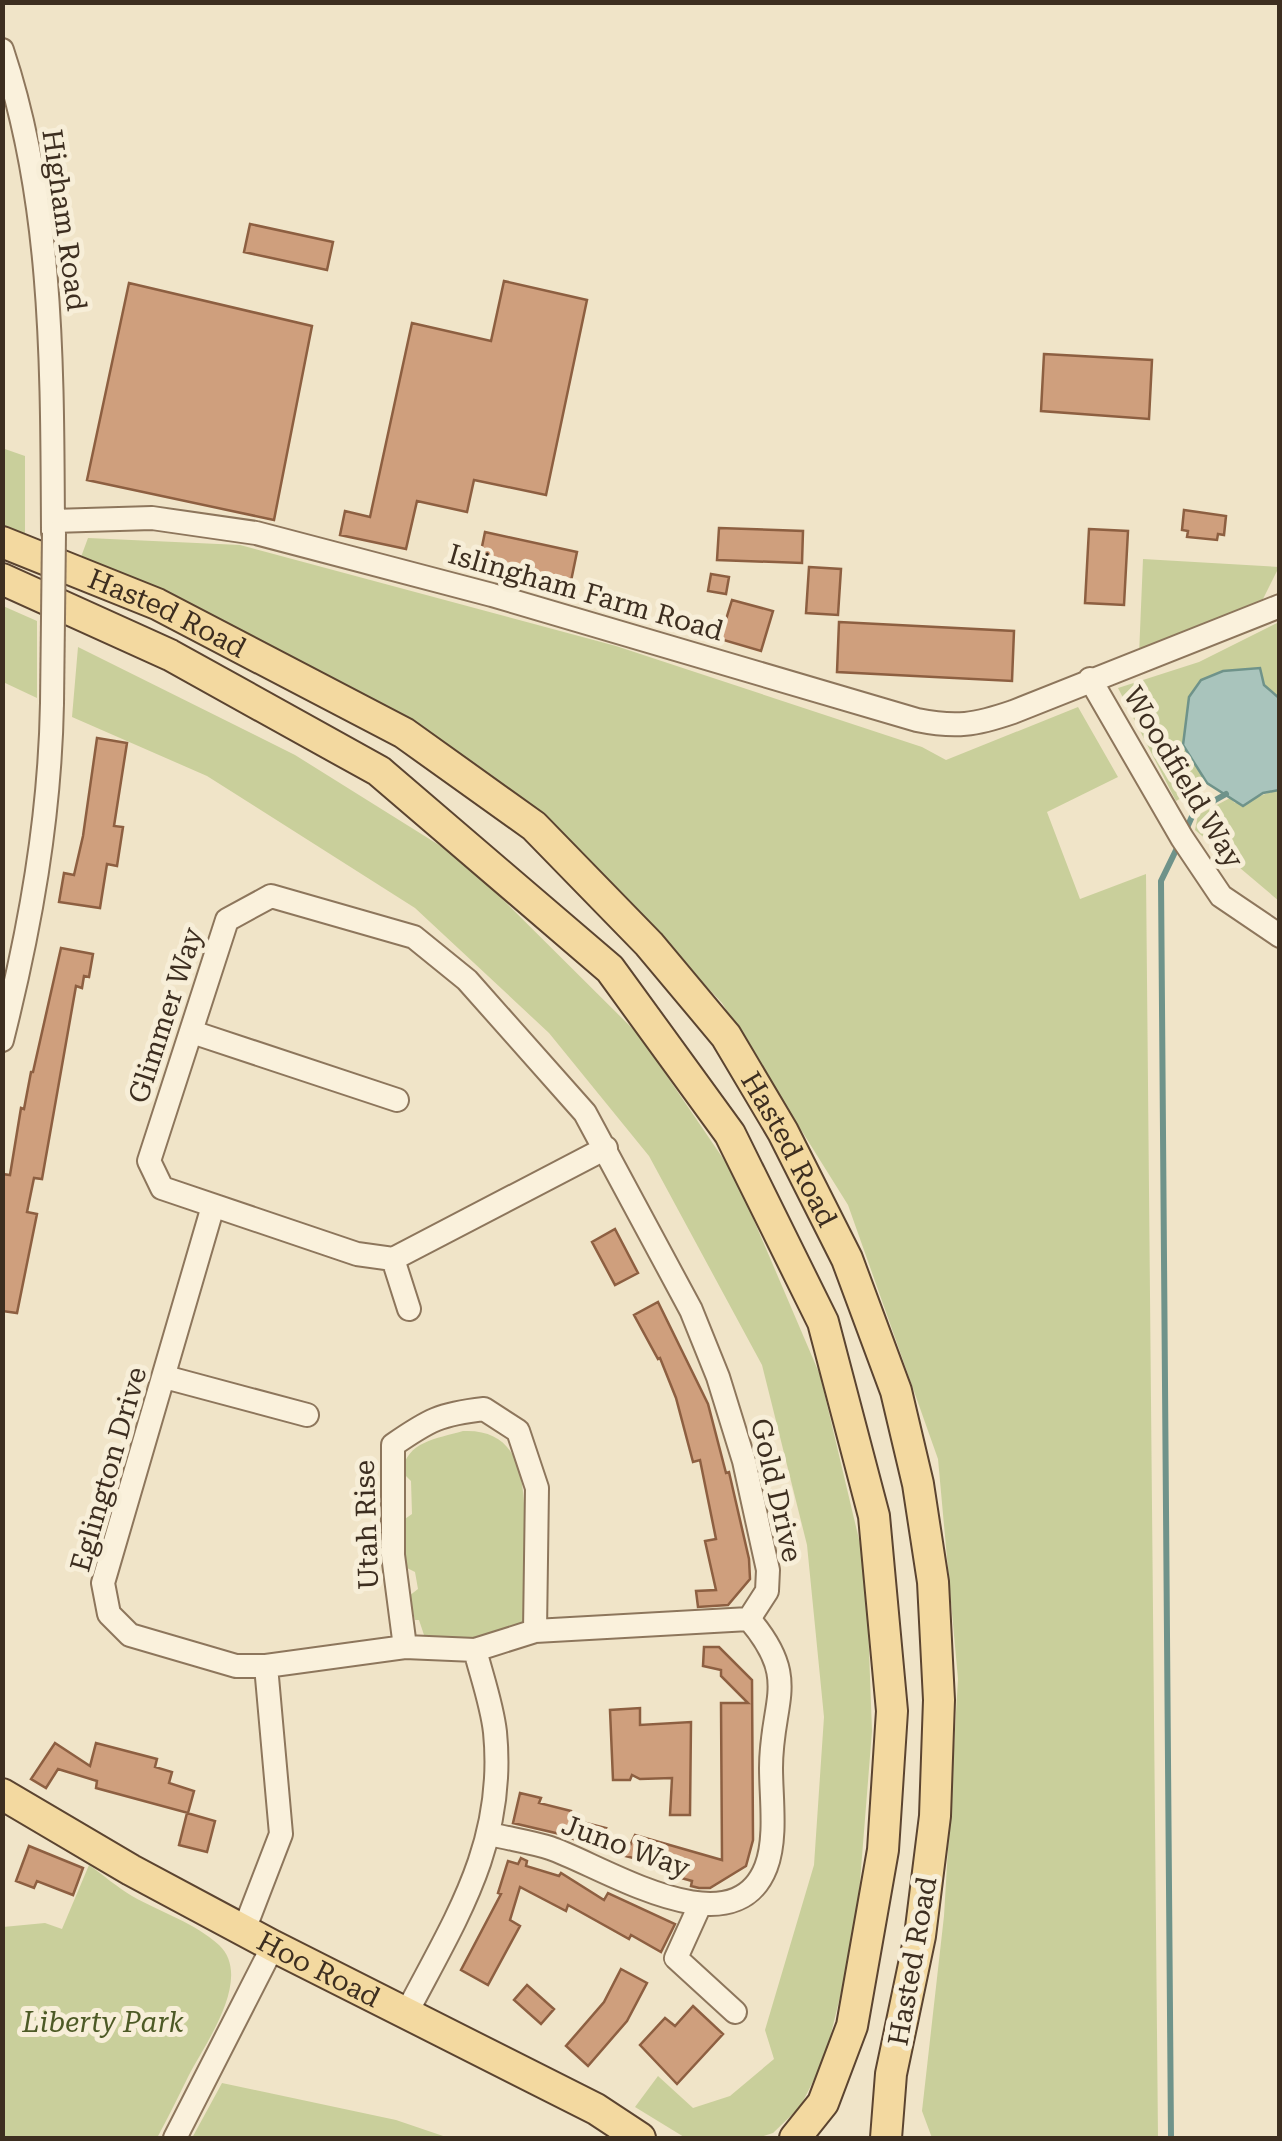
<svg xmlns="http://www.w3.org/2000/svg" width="1282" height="2141" font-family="'Roboto Serif',serif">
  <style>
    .green { fill: #c9cf9b }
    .water { fill: #a9c4bc; stroke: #6f938a; stroke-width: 2.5 }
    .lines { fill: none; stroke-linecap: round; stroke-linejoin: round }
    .stream { stroke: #6f938a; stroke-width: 6 }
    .building { fill: #cf9f7d; stroke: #8d5f41; stroke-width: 2.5 }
    .minor-casing { stroke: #8d765c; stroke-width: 26 }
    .major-casing { stroke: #5b4430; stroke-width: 34 }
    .minor { stroke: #faf1dc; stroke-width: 22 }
    .major { stroke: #f3d9a0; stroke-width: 30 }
    .minor-bridge-casing { stroke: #8d765c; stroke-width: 26; stroke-linecap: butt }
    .minor-bridge { stroke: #faf1dc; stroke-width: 22 }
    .labels { text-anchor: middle; stroke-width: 10; stroke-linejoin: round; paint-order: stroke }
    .street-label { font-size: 28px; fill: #3d2e20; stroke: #f7eed8 }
    .park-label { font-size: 28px; font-style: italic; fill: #4d5a26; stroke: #f7eed8 }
  </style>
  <rect width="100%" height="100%" fill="#f0e4c8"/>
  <path class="green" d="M2 448 25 456V543L3 533Z
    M88 538 240 545 616 646 922 747 946 760 1078 707 1118 777 1047 812 1080 899 1146 874 1158 2138H932L922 2111 944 1916 958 1679 938 1459 848 1205 722 1003 555 826 450 747 265 642 81 557Z
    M1143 559 1279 567 1260 605 1139 655Z
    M3 606 37 621V698L3 682Z
    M1279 622V698L1264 685 1260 669 1189 697 1183 745 1207 783 1176 801 1118 688 1199 662Z
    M78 647 295 755 463 860 639 1035 735 1176 820 1375 866 1569 872 1731 856 1932 825 2058 800 2107 773 2133 757 2138 684 2137 635 2107 658 2076 693 2108 730 2096 774 2059 765 2030 814 1865 824 1717 807 1545 762 1365 649 1156 549 1033 415 908 207 776 72 717Z
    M1279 790V901L1195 830 1198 815 1230 798 1235 803C1252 802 1262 793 1279 790Z
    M463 1431C529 1428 524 1496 525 1543 525 1570 526 1596 525 1622L514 1635 427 1644 419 1620H415L409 1596 418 1589 415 1572 405 1567 402 1521 412 1514 411 1481 402 1472C407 1441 436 1439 463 1431Z
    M89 1865C103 1875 117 1887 132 1896 160 1912 195 1923 219 1945 254 1978 204 2045 188 2077 178 2097 168 2118 157 2138H3V1927L45 1923 62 1929Z
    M222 2083 396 2120 449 2138H192Z"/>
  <path class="water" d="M1260 668 1264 685 1279 698V790L1263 793 1243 806 1207 783 1183 745 1189 697 1201 680 1223 671Z"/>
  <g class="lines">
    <path class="stream" d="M1185 832 1194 812 1226 794
      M1171 2138 1161 881 1179 844"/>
  </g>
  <path class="building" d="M250 224 333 242 327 270 244 252Z
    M504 281 587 300 546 495 474 480 467 512 417 501 406 549 340 535 345 511 370 517 412 323 491 341Z
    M129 283 312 326 274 520 87 480Z
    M1044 354 1152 360 1149 419 1041 411Z
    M1184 510 1226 516 1224 535 1218 534 1217 540 1187 537 1188 531 1182 530Z
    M719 528 803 531 802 563 717 560Z
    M1089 529 1128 531 1124 605 1085 603Z
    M485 532 577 552 571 581 479 561Z
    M809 567 841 569 838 615 806 613Z
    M711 574 729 577 726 594 708 591Z
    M732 600 773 611 761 651 720 639Z
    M839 622 1014 631 1012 681 837 672Z
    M97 738 127 743 114 826 123 827 117 866 107 864 100 908 59 902 64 873 74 875 83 836Z
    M61 948 93 954 89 977 84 976 82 988 76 986 42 1179 34 1178 27 1212 37 1214 17 1313 2 1311V1174L10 1175 21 1108 24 1109 31 1072H33Z
    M615 1229 638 1273 615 1285 592 1242Z
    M658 1302 708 1404 726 1473 729 1472 749 1559 750 1579 728 1605 698 1607 696 1591 716 1590 705 1541 716 1539 700 1460 693 1462 676 1398 660 1358 658 1359 634 1315Z
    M704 1647H719L752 1680 753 1840 746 1866 710 1888H699L691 1886 692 1881 659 1872 661 1865 625 1856 635 1835 722 1860 721 1703H748L721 1676V1670L703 1666Z
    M640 1708V1725L691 1722 690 1815H670L672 1778 640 1779 632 1775 630 1780H613L610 1710Z
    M55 1743 90 1766 96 1743 157 1759 155 1767 172 1772 169 1783 194 1791 188 1813 96 1788 97 1781 58 1769 46 1788 31 1779Z
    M520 1793 541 1798 539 1803 571 1811 570 1819 606 1828 595 1848 564 1835 513 1823Z
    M187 1813 215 1821 207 1852 179 1845Z
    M29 1846 83 1868 73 1895 37 1881 34 1888 16 1881Z
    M521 1858 527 1861 526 1866 559 1876 561 1873 604 1900 608 1893 675 1924 661 1952 631 1935 629 1939 568 1905 566 1911 520 1887 510 1920 520 1926 488 1985 461 1970 501 1894 498 1893 508 1861 518 1864Z
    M621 1969 647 1983 627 2021 588 2066 566 2046 604 2002Z
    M527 1985 554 2009 541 2024 514 2000Z
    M693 2006 723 2034 677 2084 640 2045 665 2018 675 2026Z"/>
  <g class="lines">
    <defs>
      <path id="minor" d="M2 50C54 206 52 370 53 532
        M53 521 152 518 256 533 492 595 917 720C956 728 975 725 1013 712L1280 606
        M1090 679 1182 838 1221 896 1280 936
        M192 1032 397 1100
        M2 1040C30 929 50 818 52 703
        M213 1206 103 1583 109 1614 130 1635 236 1666H266L405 1647 475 1650
        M393 1259 357 1254 162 1188 149 1161 227 920 271 896 414 937 467 980 585 1113 691 1310 718 1377 744 1461 768 1570 767 1591 749 1619 535 1631 475 1650C482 1677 492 1705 495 1732 506 1843 456 1918 407 2012
        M409 1309 393 1259 606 1148
        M165 1377 307 1415
        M405 1647 393 1555V1445C429 1420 440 1414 484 1409L518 1431 537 1488 535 1631
        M490 1834C510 1839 531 1842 550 1848 603 1866 733 1952 766 1867 777 1838 771 1798 771 1768 771 1700 801 1680 749 1619
        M700 1905 676 1958 735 2012
        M244 1930 281 1834 266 1666
        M175 2138 273 1946"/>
      <g id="major">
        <path id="s1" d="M2 542 157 604 404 733 534 826 649 944 726 1036 783 1132 847 1259 896 1391 918 1484 933 1582 939 1700 935 1816 920 1936 891 2074 886 2138"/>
        <path d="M2 579 170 655 379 771 610 969 730 1134 823 1322 874 1516 892 1711 883 1850 852 2026 823 2103 795 2138"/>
        <path id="s2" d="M2 1794 131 1870 273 1946 596 2109 640 2138"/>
      </g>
    </defs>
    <use href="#minor" class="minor-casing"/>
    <use href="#major" class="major-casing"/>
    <use href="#minor" class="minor"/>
    <use href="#major" class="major"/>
    <defs>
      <path id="minor-bridge" d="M52 703 54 533"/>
    </defs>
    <use href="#minor-bridge" class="minor-bridge-casing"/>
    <use href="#minor-bridge" class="minor-bridge"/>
  </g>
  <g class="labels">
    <g class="street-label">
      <text transform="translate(65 220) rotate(82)" y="10">Higham Road</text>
      <text transform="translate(586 592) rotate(16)" y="10">Islingham Farm Road</text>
      <text dy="10" stroke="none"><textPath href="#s1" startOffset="180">Hasted Road</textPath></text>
      <text transform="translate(1184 777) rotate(59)" y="10">Woodfield Way</text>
      <text transform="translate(165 1015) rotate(-72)" y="10">Glimmer Way</text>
      <text dy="10" stroke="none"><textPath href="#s1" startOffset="1020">Hasted Road</textPath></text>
      <text transform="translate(108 1469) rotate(-74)" y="10">Eglington Drive</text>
      <text transform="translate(777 1490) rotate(77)" y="10">Gold Drive</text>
      <text transform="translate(366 1525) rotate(-92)" y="10">Utah Rise</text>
      <text transform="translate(626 1846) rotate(20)" y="10">Juno Way</text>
      <text transform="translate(912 1961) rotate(-80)" y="10">Hasted Road</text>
      <text dy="10" stroke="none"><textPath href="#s2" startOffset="362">Hoo Road</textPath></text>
    </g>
    <g class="park-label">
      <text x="103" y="2032">Liberty Park</text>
    </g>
  </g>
  <rect width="1282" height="2141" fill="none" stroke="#3d2e20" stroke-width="10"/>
</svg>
